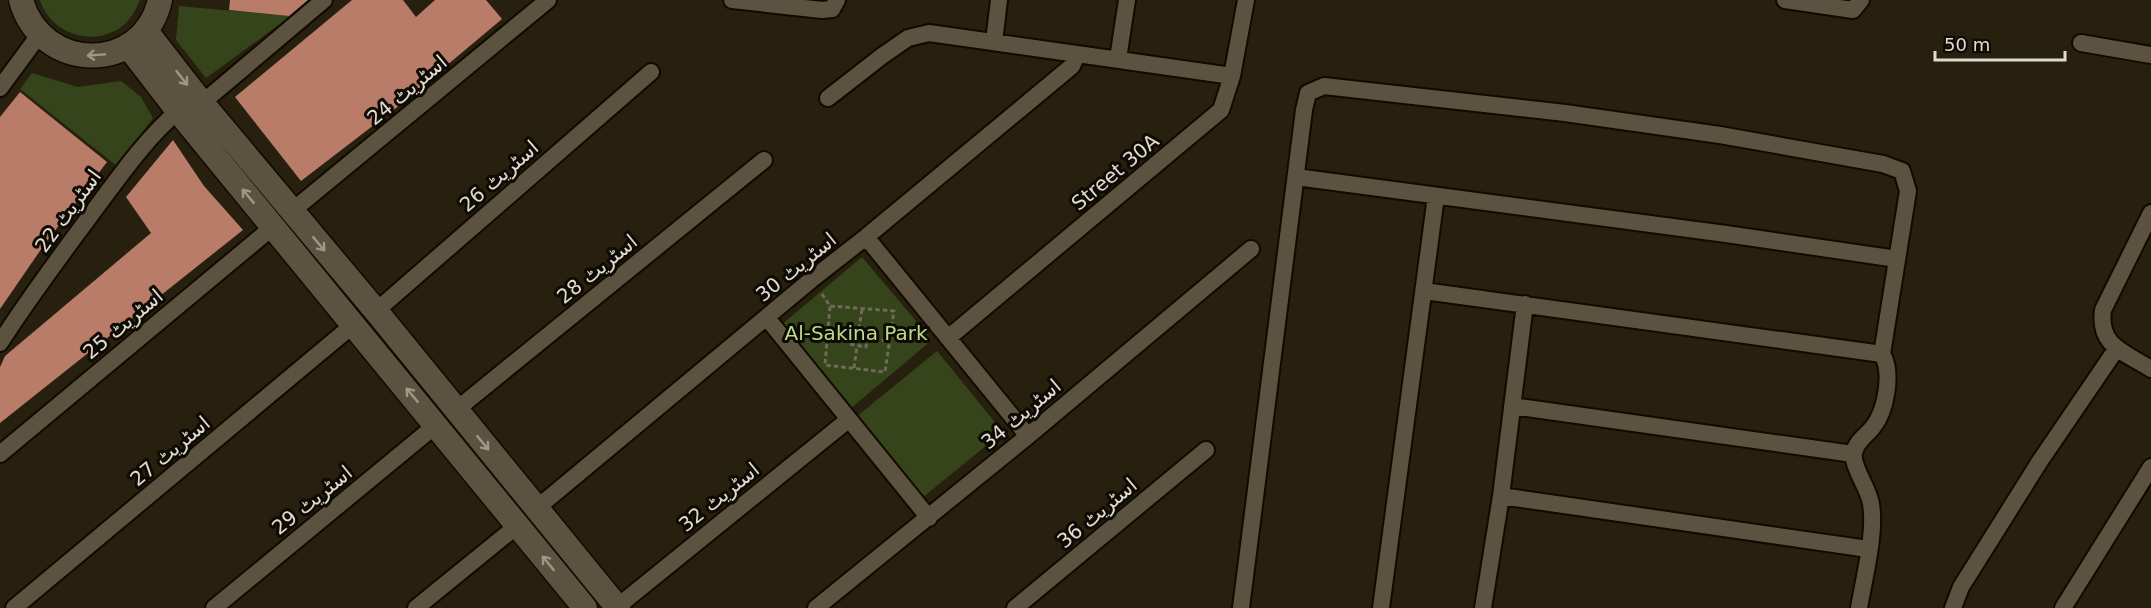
<svg xmlns="http://www.w3.org/2000/svg" width="2151" height="608" font-family="'DejaVu Sans','Noto Naskh Arabic',sans-serif">
  <style>
    .green { fill: #35441a }
    .building { fill: #b87c69 }
    .lines { fill: none; stroke-linecap: round; stroke-linejoin: round }
    .street-casing { stroke: #110a00; stroke-width: 20 }
    .secondary-casing { stroke: #110a00; stroke-width: 27 }
    .path { stroke: #716a5c; stroke-width: 3; stroke-dasharray: 4.5 3; stroke-linecap: butt }
    .street { stroke: #5b5340; stroke-width: 16 }
    .secondary { stroke: #5b5340; stroke-width: 24 }
    .oneway { stroke: #9e9788 }
    .labels { text-anchor: middle; stroke-width: 6; stroke-linejoin: round; paint-order: stroke }
    .street-label { font-size: 20px; fill: #e0dbd0; stroke: #0e0a04 }
    .park-label { font-size: 20px; fill: #bddc8b; stroke: #0e0a04 }
  </style>
  <rect width="100%" height="100%" fill="#28200f"/>
  <path class="green" d="M40 0H140C136 9 132 17 125 24 96 49 51 35 40 0Z
    M179 6 291 16 206 78 176 40Z
    M32 73 78 87 121 81 141 97 153 118 117 166 20 89Z
    M862 257 932 340 850 409 780 326Z
    M937 351 1003 432 922 498 856 417Z"/>
  <path class="building" d="M230 0H308L289 16 229 10Z
    M352 0H403L416 17 435 0H486L502 19 396 108 301 181 235 97Z
    M20 92 107 162 44 245 0 309V117Z
    M173 140 204 186 243 230 0 423V367L5 356 151 233 126 197Z"/>
  <g class="lines">
    <defs>
      <path id="street" d="M732 0 822 10 832 9 837 0
        M1785 0 1853 10 1861 0
        M994 42 999 0
        M2081 43 2151 55
        M1118 59 1127 0
        M0 88 39 35
        M828 98 882 56 908 38 929 33 1232 76
        M202 103 324 0
        M1296 177 1726 234 1897 259
        M292 211 548 0
        M2151 213 2103 310C2098 346 2124 352 2151 369
        M866 237 1028 436
        M1424 291 1882 354
        M376 311 651 72
        M767 318 929 518
        M948 338 1221 110 1232 76 1246 0
        M0 343C28 299 59 258 90 216 117 180 144 140 178 111
        M1512 406 1853 454
        M456 410 764 160
        M0 454 274 226
        M1501 496 1868 549
        M537 508 811 280 866 237 1072 66 1077 55
        M617 607 848 420
        M14 608 353 325
        M214 608 436 425
        M416 608 518 525
        M816 608 1028 436 1251 249
        M1015 608 1206 450
        M1241 608 1304 110 1308 93 1324 86 1565 113 1720 135 1883 164 1902 171 1908 191 1882 354C1893 372 1886 411 1873 427 1866 436 1856 441 1854 453 1851 466 1869 488 1871 504 1876 533 1864 578 1859 608
        M1381 608 1436 196
        M1483 608 1501 496 1525 304
        M1953 608 1961 587 2040 461 2117 348
        M2063 608 2151 467"/>
      <path id="secondary" d="M21 0C41 73 143 75 160 0
        M146 31 202 103 376 311 618 608
        M128 46 178 111 585 608"/>
    </defs>
    <use href="#street" class="street-casing"/>
    <use href="#secondary" class="secondary-casing"/>
    <path class="path" d="M822 294 830 306 825 365 885 372 894 311 830 306
      M851 328 868 331 866 347 849 344Z
      M859 329 862 309
      M828 335 850 337
      M867 339 889 341
      M854 368 857 346"/>
    <use href="#street" class="street"/>
    <use href="#secondary" class="secondary"/>
  </g>
  <defs><path id="oneway-shaft" d="M-6 0H5M1.5-3L5.5 0L1.5 3" fill="none" stroke-width="1.6" stroke-linecap="round" stroke-linejoin="round" transform="scale(1.5)"/></defs>
  <g class="oneway">
    <use href="#oneway-shaft" transform="translate(96 55) rotate(176)"/>
    <use href="#oneway-shaft" transform="translate(182 78) rotate(52)"/>
    <use href="#oneway-shaft" transform="translate(248 196) rotate(-130)"/>
    <use href="#oneway-shaft" transform="translate(319 244) rotate(50)"/>
    <use href="#oneway-shaft" transform="translate(412 395) rotate(-130)"/>
    <use href="#oneway-shaft" transform="translate(483 443) rotate(50)"/>
    <use href="#oneway-shaft" transform="translate(548 563) rotate(-129)"/>
  </g>
  <g class="labels">
    <g class="street-label">
      <text transform="translate(407 90) rotate(-40)" y="7">اسٹریٹ 24</text>
      <text transform="translate(1115 172) rotate(-40)" y="7">Street 30A</text>
      <text transform="translate(499 176) rotate(-41)" y="7">اسٹریٹ 26</text>
      <text transform="translate(68 211) rotate(-54)" y="7">اسٹریٹ 22</text>
      <text transform="translate(796 267) rotate(-39)" y="7">اسٹریٹ 30</text>
      <text transform="translate(597 269) rotate(-39)" y="7">اسٹریٹ 28</text>
      <text transform="translate(123 324) rotate(-40)" y="7">اسٹریٹ 25</text>
      <text transform="translate(1021 414) rotate(-40)" y="7">اسٹریٹ 34</text>
      <text transform="translate(170 451) rotate(-40)" y="7">اسٹریٹ 27</text>
      <text transform="translate(719 497) rotate(-39)" y="7">اسٹریٹ 32</text>
      <text transform="translate(312 500) rotate(-39)" y="7">اسٹریٹ 29</text>
      <text transform="translate(1097 513) rotate(-40)" y="7">اسٹریٹ 36</text>
    </g>
    <g class="park-label">
      <text x="856" y="340">Al-Sakina Park</text>
    </g>
  </g>
  <path d="M1935 51v9h130v-9" fill="none" stroke="#e0dbd0" stroke-width="3"/>
  <text x="1944" y="51" font-size="18" fill="#e0dbd0" stroke="#0e0a04" stroke-width="4.5" paint-order="stroke">50 m</text>
</svg>
